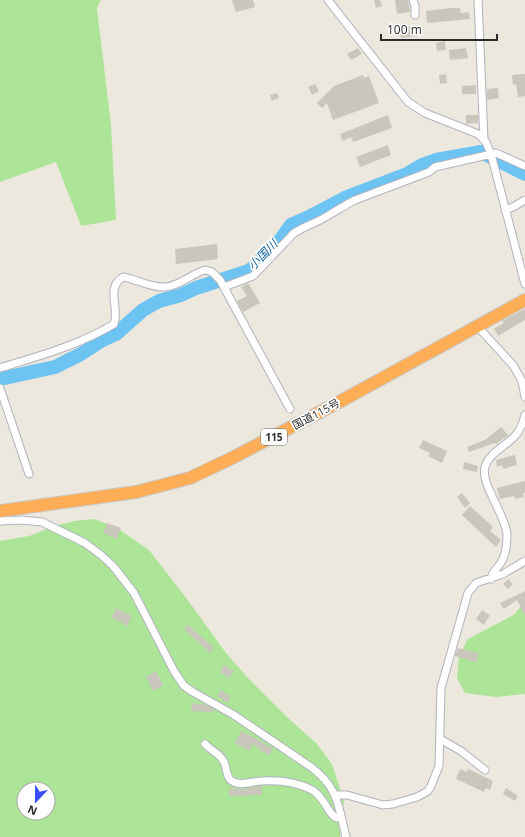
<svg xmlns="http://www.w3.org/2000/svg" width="525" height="837" font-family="'Open Sans','Noto Sans JP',sans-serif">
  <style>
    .green { fill: #ace598; fill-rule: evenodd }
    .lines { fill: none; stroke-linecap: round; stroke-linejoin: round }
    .river { stroke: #6dc4f2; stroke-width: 14 }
    .building { fill: #c9c6bb }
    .street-casing { stroke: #b1b2bf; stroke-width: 9 }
    .highway-casing { stroke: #c8c8c8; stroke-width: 14 }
    .street { stroke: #fff; stroke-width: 7 }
    .highway { stroke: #ffad56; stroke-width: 12 }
    .labels { text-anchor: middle; stroke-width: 3.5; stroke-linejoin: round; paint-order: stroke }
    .shield { fill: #fff; stroke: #6b6b6b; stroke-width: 1 }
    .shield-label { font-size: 10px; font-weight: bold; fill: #2b2b2b }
    .street-label { font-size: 11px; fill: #2b2b2b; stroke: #fff }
    .water-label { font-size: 12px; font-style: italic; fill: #0961a1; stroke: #fff }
  </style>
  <rect width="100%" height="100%" fill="#ede8dd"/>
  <path class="green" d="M0 0H101L97 8 111 125 116 220 81 226 56 162 0 182Z
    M95 519 117 528 149 550 187 599 226 653 247 677 288 718 316 743 332 764 344 801 340 837H0V541L29 536 54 526 74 521ZM24 789H48V813H24Z
    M525 600V694L496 697 465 693 457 678 459 655 468 639 515 614Z"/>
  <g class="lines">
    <path class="river" d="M0 379 55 367 81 354 101 341 116 334 143 310 159 301 181 295 196 288 249 271 255 266 281 239 291 225 309 217 347 197 407 174 422 165 436 160 481 152 525 174"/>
  </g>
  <path class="building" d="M232 0H253L255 7 236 12Z
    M374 0H380L382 6 376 8Z
    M395 0H408L410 12 397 14Z
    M451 8H460L461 13 469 12 470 19 427 23 426 11Z
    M416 26 418 36 401 38 400 28Z
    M445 41 446 50 437 51 436 43Z
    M358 48 362 54 351 60 347 54Z
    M466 48 468 58 450 60 449 50Z
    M446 74 447 83 440 84 439 75Z
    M522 74H525V96L518 97 516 84 513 85 512 75Z
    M363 75 364 78 369 76 379 103 333 120 327 103 322 108 317 103 334 86Z
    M315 84 319 91 312 95 308 87Z
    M476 85V94H462V86Z
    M498 88 499 98 487 100V89Z
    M277 93 279 98 272 101 270 95Z
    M388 115 392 128 353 142 351 137 342 141 340 134Z
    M466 115H478V123L466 124Z
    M388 145 391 155 360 167 356 157Z
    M217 244 218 259 176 264 175 249Z
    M248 283 260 303 243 312 237 301 247 296 241 287Z
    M525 309V320L498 336 494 329 504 323 502 321Z
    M501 427 508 435 496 444 495 443 469 452 467 447 485 440Z
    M423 440 447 451 442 463 428 456 430 453 419 448Z
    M515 455 517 465 503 469 502 465 497 467 496 460Z
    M464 462 478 466 477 472 463 469Z
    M525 481V493H523L524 497 515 499 514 496 500 499 497 488Z
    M462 493 470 503 465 508 457 497Z
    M470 506 493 527 490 531 501 540 496 547 462 515Z
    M107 523 121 528 117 539 103 533Z
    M508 579 513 584 508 589 503 584Z
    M525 591V616L517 600 504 609 500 603Z
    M116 608 132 616 127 626 111 617Z
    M482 610 490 615 484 625 476 619Z
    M188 625 214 648 210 653 184 629Z
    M458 648 479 653 476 662 455 656Z
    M224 665 234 671 229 678 220 672Z
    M156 671 163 685 153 691 146 677Z
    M221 690 231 697 227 703 217 696Z
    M192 703 204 704 213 709V712L191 711Z
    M241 731 263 742 262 743 273 748 270 755 263 752 253 744 249 751 235 743Z
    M460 769 467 772 468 769 493 781 490 790 486 788 484 792 456 779Z
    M262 786V795L229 796V788L243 789Z
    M506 788 518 796 515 801 503 794Z"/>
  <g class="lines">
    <defs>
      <path id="street" d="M328 0 408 102 425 113 478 134 486 142 491 154 525 284
        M413 0 415 6V15
        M478 0 484 140
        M505 210 513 207 525 200
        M224 287 253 276 294 233C303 227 313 224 322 219 333 213 343 206 355 200L429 172 435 167 496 153 525 166
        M477 326 513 365 522 381 525 397
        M0 368C38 356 80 345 114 324 120 308 105 288 123 277 137 279 150 288 165 287 180 286 191 274 205 270L212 272 220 280 290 409
        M0 388 29 474
        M0 521 21 520 42 522 85 543 101 555 113 566 134 593 174 671 184 686 193 692 234 715 311 767C339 788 338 806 346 837
        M491 579C492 572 497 569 500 564 506 556 507 543 507 534 505 514 480 483 485 467 489 453 504 447 514 437 520 431 523 423 525 415
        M440 739 461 751 485 770
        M205 744C211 751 220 753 224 762 227 768 226 778 232 781 240 787 253 781 262 781 280 780 297 782 312 790 326 797 329 821 341 818
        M336 795H347L383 805 393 804 417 797 428 791 431 786 439 766 441 688 468 593 476 583 503 574 525 561"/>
      <path id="highway" d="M0 511 136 492 190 478 232 458 341 401 525 300"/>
    </defs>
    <use href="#street" class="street-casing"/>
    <use href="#highway" class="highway-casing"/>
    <use href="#street" class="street"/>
    <use href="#highway" class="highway"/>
  </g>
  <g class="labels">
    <rect class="shield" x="261" y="429" width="26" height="16" rx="3"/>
    <g class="shield-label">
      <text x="274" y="441">115</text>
    </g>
    <g class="street-label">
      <text transform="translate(316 414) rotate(-28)" y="4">国道115号</text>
    </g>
    <g class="water-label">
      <text transform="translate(263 255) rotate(-46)" y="4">小国川</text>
    </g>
  </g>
  <g transform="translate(36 801) rotate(202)"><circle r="19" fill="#ffffff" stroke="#aaaaaa"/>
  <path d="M0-3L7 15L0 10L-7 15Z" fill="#384eff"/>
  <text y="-6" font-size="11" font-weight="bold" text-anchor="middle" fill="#2b2b2b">N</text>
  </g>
  <path d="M381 34v6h116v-6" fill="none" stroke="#2b2b2b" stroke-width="2"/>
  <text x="387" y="34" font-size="12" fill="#2b2b2b" stroke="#ffffff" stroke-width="3" paint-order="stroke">100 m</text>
</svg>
